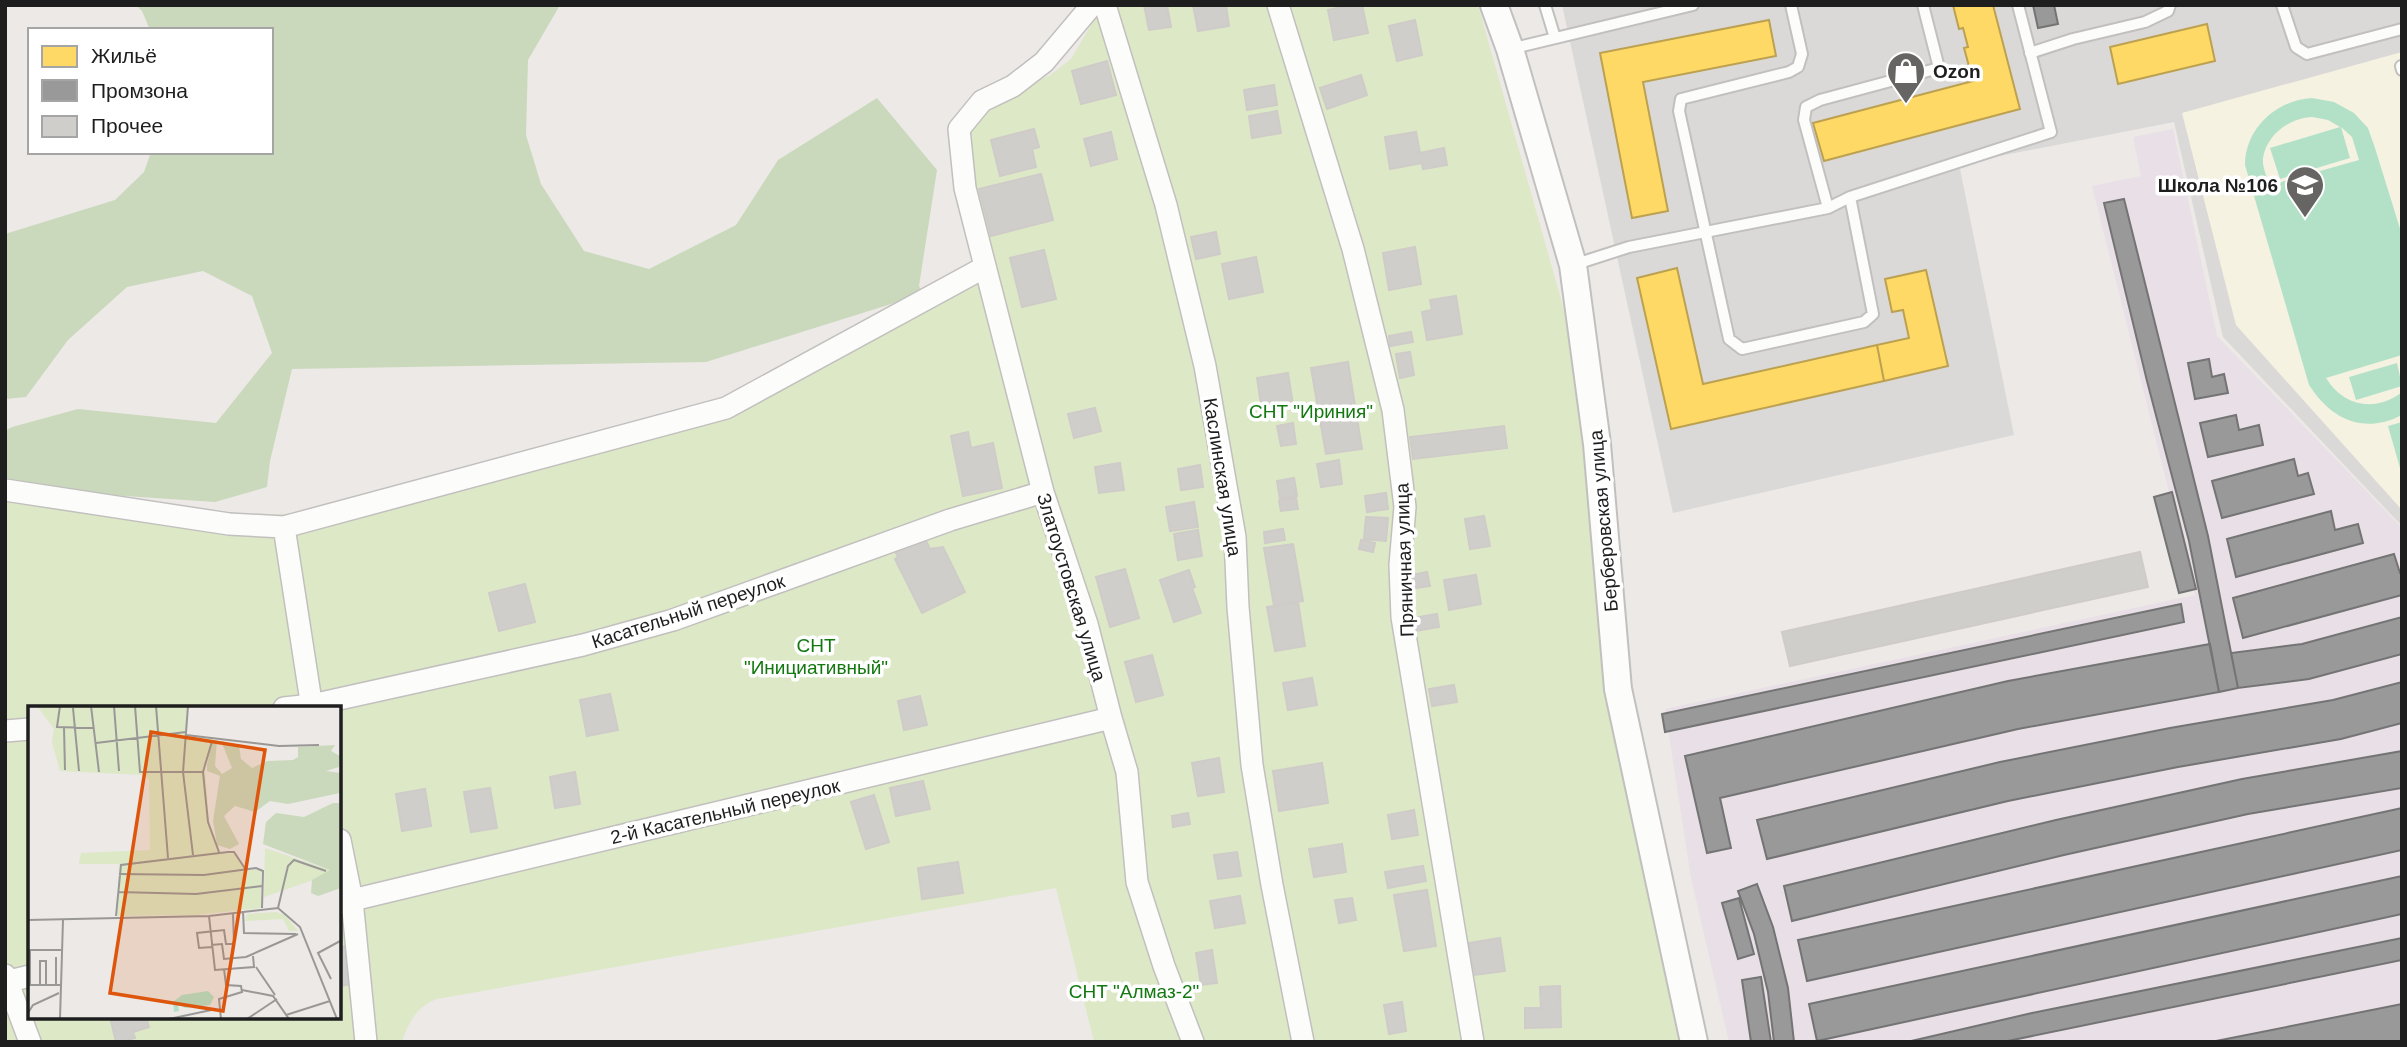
<svg xmlns="http://www.w3.org/2000/svg" width="2407" height="1047" font-family="Helvetica,sans-serif">
  <style>
    .residential { fill: #dbd9d8 }
    .industrial { fill: #e9dfe6 }
    .education { fill: #f6f2e1 }
    .grass { fill: #dce8c6; fill-rule: evenodd }
    .forest { fill: #cad9bc }
    .pitch { fill: #b3e1c8; fill-rule: evenodd }
    .homes { fill: #ffd966; stroke: #bca150; stroke-width: 2 }
    .industry { fill: #999; stroke: #747474; stroke-width: 2 }
    .building { fill: #d0cecb; stroke: #cfcbc8; stroke-width: 2 }
    .lines { fill: none; stroke-linecap: round; stroke-linejoin: round }
    .service-casing { stroke: #c2c0bf; stroke-width: 14 }
    .minor-casing { stroke: #c2c0bf; stroke-width: 24 }
    .tertiary-casing { stroke: #c2c0bf; stroke-width: 30 }
    .service { stroke: #fcfcfb; stroke-width: 10 }
    .minor { stroke: #fcfcfb; stroke-width: 21 }
    .tertiary { stroke: #fcfcfb; stroke-width: 26 }
    .labels { text-anchor: middle; stroke-width: 7; stroke-linejoin: round; paint-order: stroke }
    .poi-label { font-size: 19px; font-weight: bold; fill: #1e1e1e; stroke: #fff; text-anchor: start }
    .park-label { font-size: 19px; fill: #12780f; stroke: #fff }
    .street-label { font-size: 19px; fill: #1e1e1e; stroke: #fff }
    .inset-road { fill: none; stroke: #9a9896; stroke-width: 2 }
    .view { fill: #de560d; fill-opacity: 0.15; stroke: #de560d; stroke-width: 3.5 }
    .inset-edge { fill: none; stroke: #1e1e1e; stroke-width: 3.5 }
  </style>
  <rect width="100%" height="100%" fill="#ece9e6"/>
  <path class="residential" d="M1562 5H2402V526L2223 337 2174 122 1959 164 2014 435 1673 513Z"/>
  <path class="industrial" d="M2173 129 2217 336 2402 528V1042H1729L1691 878 1665 709 2195 595 2092 186 2141 176 2133 137Z"/>
  <path class="education" d="M2402 52V510L2236 325 2182 113Z"/>
  <path class="grass" d="M1098 5H1478L1584 381 1588 516 1617 724 1687 1042H1094L1056 888 437 999C418 1005 407 1024 402 1042H5V483L234 517 299 513 724 401 988 260 969 174 964 129 977 103 1049 76 1071 59 1097 15ZM30 708H340V1017H30Z"/>
  <path class="forest" d="M136 5H560L528 60 526 135 541 184 584 251 649 269 736 225 778 160 877 98 937 170 919 286 923 294 706 362 292 369 270 461 267 487 215 502 5 488V431L12 427 78 409 216 423 272 353 252 296 203 271 127 287 68 340 26 397 5 399V234L115 200 144 172 151 152H271V30H150L142 11Z"/>
  <path class="pitch" d="M2312 98 2334 102 2354 113 2368 128 2375 148 2402 235V355L2326 378C2343 406 2375 413 2402 392V415C2363 435 2331 419 2309 385L2245 165C2245 129 2276 100 2312 98ZM2312 117 2328 120 2340 127 2270 148 2280 179 2350 158 2341 127 2352 137 2359 160 2270 185C2267 177 2262 167 2263 158 2267 134 2290 118 2312 117Z
    M2397 363 2402 386 2356 400 2349 377Z
    M2402 422V468H2400L2388 426Z"/>
  <path class="homes" d="M1953 5H1993L2020 109 1824 161 1813 123 1973 81 1964 48 1968 47 1963 28 1959 29Z
    M1769 20 1776 56 1643 82 1668 211 1632 218 1600 53Z
    M2207 24 2215 61 2118 84 2110 47Z
    M1677 268 1703 384 1877 345 1884 381 1671 429 1637 278Z
    M1926 270 1948 366 1884 381 1877 345 1909 338 1903 310 1892 312 1885 279Z"/>
  <path class="industry" d="M2033 5H2054L2058 24 2038 28Z
    M2124 199 2208 536 2238 688 2219 692 2189 541 2147 381 2104 203Z
    M2209 359 2212 377 2224 374 2228 393 2195 399 2188 363Z
    M2236 415 2239 430 2259 425 2263 445 2208 457 2200 423Z
    M2294 459 2298 476 2308 473 2314 494 2222 518 2212 481Z
    M2172 492 2196 589 2179 593 2154 497Z
    M2331 511 2335 530 2358 524 2363 543 2236 577 2227 539Z
    M2394 554 2400 573H2402V595L2243 638 2233 598Z
    M2181 604 2184 622 1665 732 1662 714Z
    M2402 617V654L2309 679 2238 688 2231 653 2302 644Z
    M2210 644 2219 692 2018 729 1720 798 1731 848 1707 853 1685 756 2008 681Z
    M2402 682V723L2341 739 2178 767 2008 801 1767 859 1757 820 2000 762 2170 728 2333 700Z
    M2402 751V788L2248 814 2064 855 1792 921 1784 886 2056 820 2242 779Z
    M2402 808V850L1807 981 1798 940Z
    M2402 876V914L1817 1041 1809 1004Z
    M1757 884 1773 927 1788 988 1794 1042H1774L1768 992 1754 934 1738 891Z
    M1739 898 1754 954 1738 959 1722 903Z
    M2402 938V960L2003 1042H1907L2032 1013Z
    M1761 977 1771 1042H1751L1742 980Z
    M2402 1004V1042H2211Z"/>
  <path class="building" d="M1144 5H1167L1171 27 1149 30Z
    M1193 5H1226L1229 26 1198 31Z
    M1351 5H1362L1368 33 1334 40 1328 10Z
    M1415 20 1422 55 1397 61 1389 26Z
    M1107 61 1116 95 1081 104 1072 71Z
    M1361 75 1367 95 1327 109 1320 88Z
    M1274 85 1277 105 1247 110 1244 90Z
    M1277 111 1281 133 1252 138 1249 116Z
    M1034 129 1039 147 1032 149 1036 167 1000 176 991 140Z
    M1111 132 1117 159 1091 166 1084 139Z
    M1416 132 1420 153 1444 148 1447 165 1423 169 1422 163 1390 169 1385 137Z
    M1041 174 1053 220 991 236 979 189Z
    M1216 232 1220 254 1196 259 1191 237Z
    M1415 247 1421 284 1389 290 1383 253Z
    M1044 250 1056 299 1022 307 1010 258Z
    M1256 257 1263 292 1229 299 1222 264Z
    M1456 296 1462 334 1427 340 1422 312 1432 310 1430 300Z
    M1411 332 1413 342 1390 346 1389 336Z
    M1410 352 1414 375 1400 378 1396 354Z
    M1348 362 1362 449 1326 454 1311 368Z
    M1288 373 1293 405 1262 410 1257 378Z
    M1095 408 1101 431 1074 438 1068 414Z
    M1293 423 1296 444 1281 446 1277 426Z
    M1504 426 1507 448 1413 459 1410 437Z
    M968 432 971 448 993 443 1002 488 963 496 951 436Z
    M1339 460 1342 484 1321 487 1317 464Z
    M1120 463 1124 490 1099 493 1095 467Z
    M1200 465 1203 487 1181 490 1178 469Z
    M1294 478 1297 496 1280 499 1277 481Z
    M1386 493 1388 509 1367 512 1365 496Z
    M1296 498 1298 509 1281 511 1279 501Z
    M1194 502 1198 527 1170 531 1166 507Z
    M1484 516 1490 546 1470 549 1465 519Z
    M1366 517 1388 518 1386 541 1364 539Z
    M1283 529 1285 540 1265 543 1264 532Z
    M1198 530 1202 556 1178 560 1174 534Z
    M922 533 930 549 943 547 965 592 922 613 895 559 898 557 893 547Z
    M1361 540 1375 543 1373 552 1359 549Z
    M1293 544 1303 601 1274 606 1264 548Z
    M2140 552 2148 587 1790 666 1782 632Z
    M1125 569 1139 618 1110 627 1096 577Z
    M1189 570 1195 587 1192 588 1201 613 1174 622 1160 580Z
    M1427 572 1430 586 1409 589 1407 576Z
    M1476 575 1481 604 1449 610 1444 580Z
    M525 584 535 622 499 631 489 593Z
    M1298 602 1305 646 1275 651 1267 607Z
    M1437 614 1439 627 1415 631 1413 618Z
    M1152 655 1163 695 1136 702 1125 662Z
    M1312 678 1317 705 1288 710 1283 683Z
    M1454 685 1457 702 1432 706 1429 689Z
    M610 694 618 730 587 736 580 700Z
    M920 696 927 725 904 730 898 701Z
    M1219 758 1224 792 1198 796 1192 763Z
    M1322 763 1328 803 1279 811 1273 771Z
    M575 772 580 804 555 808 550 777Z
    M923 781 930 809 896 816 890 788Z
    M490 788 497 828 471 832 464 792Z
    M425 789 431 826 402 831 396 794Z
    M874 795 889 842 866 849 851 802Z
    M1414 810 1418 835 1392 839 1388 815Z
    M1188 813 1190 824 1173 827 1172 816Z
    M1342 844 1346 872 1314 877 1309 849Z
    M1237 852 1241 876 1218 879 1214 855Z
    M958 862 963 893 922 899 918 868Z
    M1423 866 1426 881 1388 888 1385 872Z
    M1427 890 1436 946 1404 951 1394 895Z
    M1240 896 1245 923 1215 928 1210 901Z
    M1352 898 1356 920 1339 923 1335 900Z
    M1500 938 1505 971 1475 975 1469 943Z
    M347 946 353 984 340 986V947Z
    M1212 950 1217 983 1201 985 1196 953Z
    M1560 986 1561 1027 1525 1028V1008H1541L1540 987Z
    M1402 1002 1406 1031 1389 1034 1384 1005Z
    M110 1017H146L149 1027 133 1032 135 1038 116 1042Z"/>
  <g class="lines">
    <defs>
      <path id="service" d="M1545 5 1555 38
        M1791 5 1802 54 1798 67 1789 72 1681 99 1679 111 1729 339 1742 349 1864 322 1873 314 1850 197
        M2282 5 2296 47 2307 54 2402 29
        M1510 49 1693 5
        M2030 53 2073 39 2145 22 2168 11 2170 5
        M2401 66 2402 70
        M1828 208 1804 120 1806 107 1820 100 1939 68 1923 5
        M1573 265 1629 247 1828 208 1850 197 2051 132 2018 5"/>
      <path id="minor" d="M1092 5 1044 62 1013 86 982 101 959 129 965 188 1043 492 1087 624 1111 718 1127 772 1137 882 1164 966 1193 1042
        M1105 5 1166 205 1205 366 1235 537 1238 607 1252 765 1272 885 1303 1042
        M1278 5 1353 249 1393 410 1405 507 1400 565 1402 617 1473 1042
        M5 490 229 524 284 527 726 408 985 267
        M284 527 312 708
        M284 708 312 705 583 645 673 620 950 520 1043 492
        M5 731 30 729
        M340 840 352 900 366 1042
        M340 903 1111 718
        M5 975 30 1042
        M5 982 30 976"/>
      <path id="tertiary" d="M1494 5 1510 49 1573 265 1597 444 1618 689 1694 1042"/>
    </defs>
    <use href="#service" class="service-casing"/>
    <use href="#minor" class="minor-casing"/>
    <use href="#tertiary" class="tertiary-casing"/>
    <use href="#service" class="service"/>
    <use href="#minor" class="minor"/>
    <use href="#tertiary" class="tertiary"/>
  </g>
  <defs>
    <symbol id="shop-pin" viewBox="-11 -11 22 30"><path d="M0 17L-7.5 6A9.5 9.5 0 1 1 7.5 6Z" fill="#666564" stroke="#fff"/><path d="M-5-2.5h2.3a2.7 3.5 0 0 1 5.4 0H5L5.5 6h-11ZM-1.5-2.5h3a1.5 2.3 0 0 0-3 0Z" fill="#fff"/></symbol>
    <symbol id="school-pin" viewBox="-11 -11 22 30"><path d="M0 17L-7.5 6A9.5 9.5 0 1 1 7.5 6Z" fill="#666564" stroke="#fff"/><path d="M0-5L7-2L0 1L-7-2ZM-4 1L0 2.5L4 1V4Q0 6-4 4Z" fill="#fff"/></symbol>
  </defs>
  <g fill-rule="evenodd">
    <use href="#shop-pin" x="1884" y="49" width="44" height="60"/>
    <use href="#school-pin" x="2283" y="163" width="44" height="60"/>
  </g>
  <g class="labels">
    <g class="poi-label">
      <text x="1933" y="78">Ozon</text>
      <text x="2278" y="192" text-anchor="end">Школа №106</text>
    </g>
    <g class="park-label">
      <text x="1311" y="418">СНТ "Ириния"</text>
      <text x="816" y="652">СНТ<tspan x="816" dy="22">"Инициативный"</tspan></text>
      <text x="1134" y="998">СНТ "Алмаз-2"</text>
    </g>
    <g class="street-label">
      <text transform="translate(1223 477) rotate(81)" y="7">Каслинская улица</text>
      <text transform="translate(1603 521) rotate(-95)" y="7">Берберовская улица</text>
      <text transform="translate(1404 560) rotate(-92)" y="7">Пряничная улица</text>
      <text transform="translate(1072 587) rotate(73)" y="7">Златоустовская улица</text>
      <text transform="translate(688 611) rotate(-18)" y="7">Касательный переулок</text>
      <text transform="translate(725 811) rotate(-13)" y="7">2-й Касательный переулок</text>
    </g>
  </g>
  <g transform="translate(28 706)">
    <rect width="313" height="313" fill="#ece9e6"/>
    <path d="M9 0H160L158 28 186 32 177 61 181 116 191 147 209 148 216 163 233 164V202L168 209 89 210 91 158H51L53 147 122 144 121 73 115 69 32 65 24 36 26 23ZM237 142 305 165V167L236 191ZM248 206 257 209 270 225H261L255 213 217 215 219 208Z" fill="#dce8c6"/>
    <path d="M189 34 187 60 194 68 204 62 193 35 211 39 213 53 224 62 239 55 265 54 270 51V41L307 39 303 45 312 50 311 61 298 65 312 67V87L260 98 242 95 227 106 207 100 196 110 211 138 202 143 189 139 185 115 192 70 179 65V59L184 35ZM305 97H313V182L290 190 283 187 284 174 302 164 235 138 238 116 248 107 276 111Z" fill="#cad9bc"/>
    <path d="M180 285 186 291 182 299 157 302 150 298 151 305 146 306 145 296 154 289Z" fill="#b3e1c8"/>
    <path class="inset-road" d="M32 0 29 21 65 22M63 0 71 66M86 0 91 65M107 0 112 66H175M128 0 140 152M160 0 155 66 165 149M45 2 51 65M36 22 37 64M158 29 251 40 291 39M185 32 175 66 180 116 191 146M68 37 158 26M91 168 176 169 228 162 235 165 234 202M90 186 168 188 234 180M250 202 260 160 266 154 298 165M215 205 216 227 268 228M88 210 93 159 200 146H206L218 164M181 210 187 264 226 261 225 250M0 214 181 210 250 202 272 221 309 313M183 239 194 238 196 253 218 251 270 228M184 241 171 242 169 227 196 224 198 238H206L205 207M28 251V279M228 261 247 289M303 273 290 247 314 234M12 279V255H18V279M32 279H2V244H33M214 284 245 290 261 313M0 307 5 299 31 287M258 309 302 295M32 313 35 214M141 313 188 303M193 313 191 293 214 286 213 280 198 279 196 263M219 313 249 293"/>
    <path class="view" d="M123 26 237 44 195 305 82 287Z"/>
    <rect width="313" height="313" class="inset-edge"/>
  </g>
  <rect width="2407" height="1047" fill="none" stroke="#1e1e1e" stroke-width="14"/>
  <rect x="28" y="28" width="245" height="126" fill="#ffffff" stroke="#a5a5a5" stroke-width="2"/>
  <rect x="42" y="46" width="35" height="21" fill="#ffd966" stroke="#a5a5a5" stroke-width="2"/>
  <text x="91" y="63" font-size="21" fill="#1e1e1e">Жильё</text>
  <rect x="42" y="80" width="35" height="21" fill="#999999" stroke="#a5a5a5" stroke-width="2"/>
  <text x="91" y="98" font-size="21" fill="#1e1e1e">Промзона</text>
  <rect x="42" y="116" width="35" height="21" fill="#d0cecb" stroke="#a5a5a5" stroke-width="2"/>
  <text x="91" y="133" font-size="21" fill="#1e1e1e">Прочее</text>
</svg>
